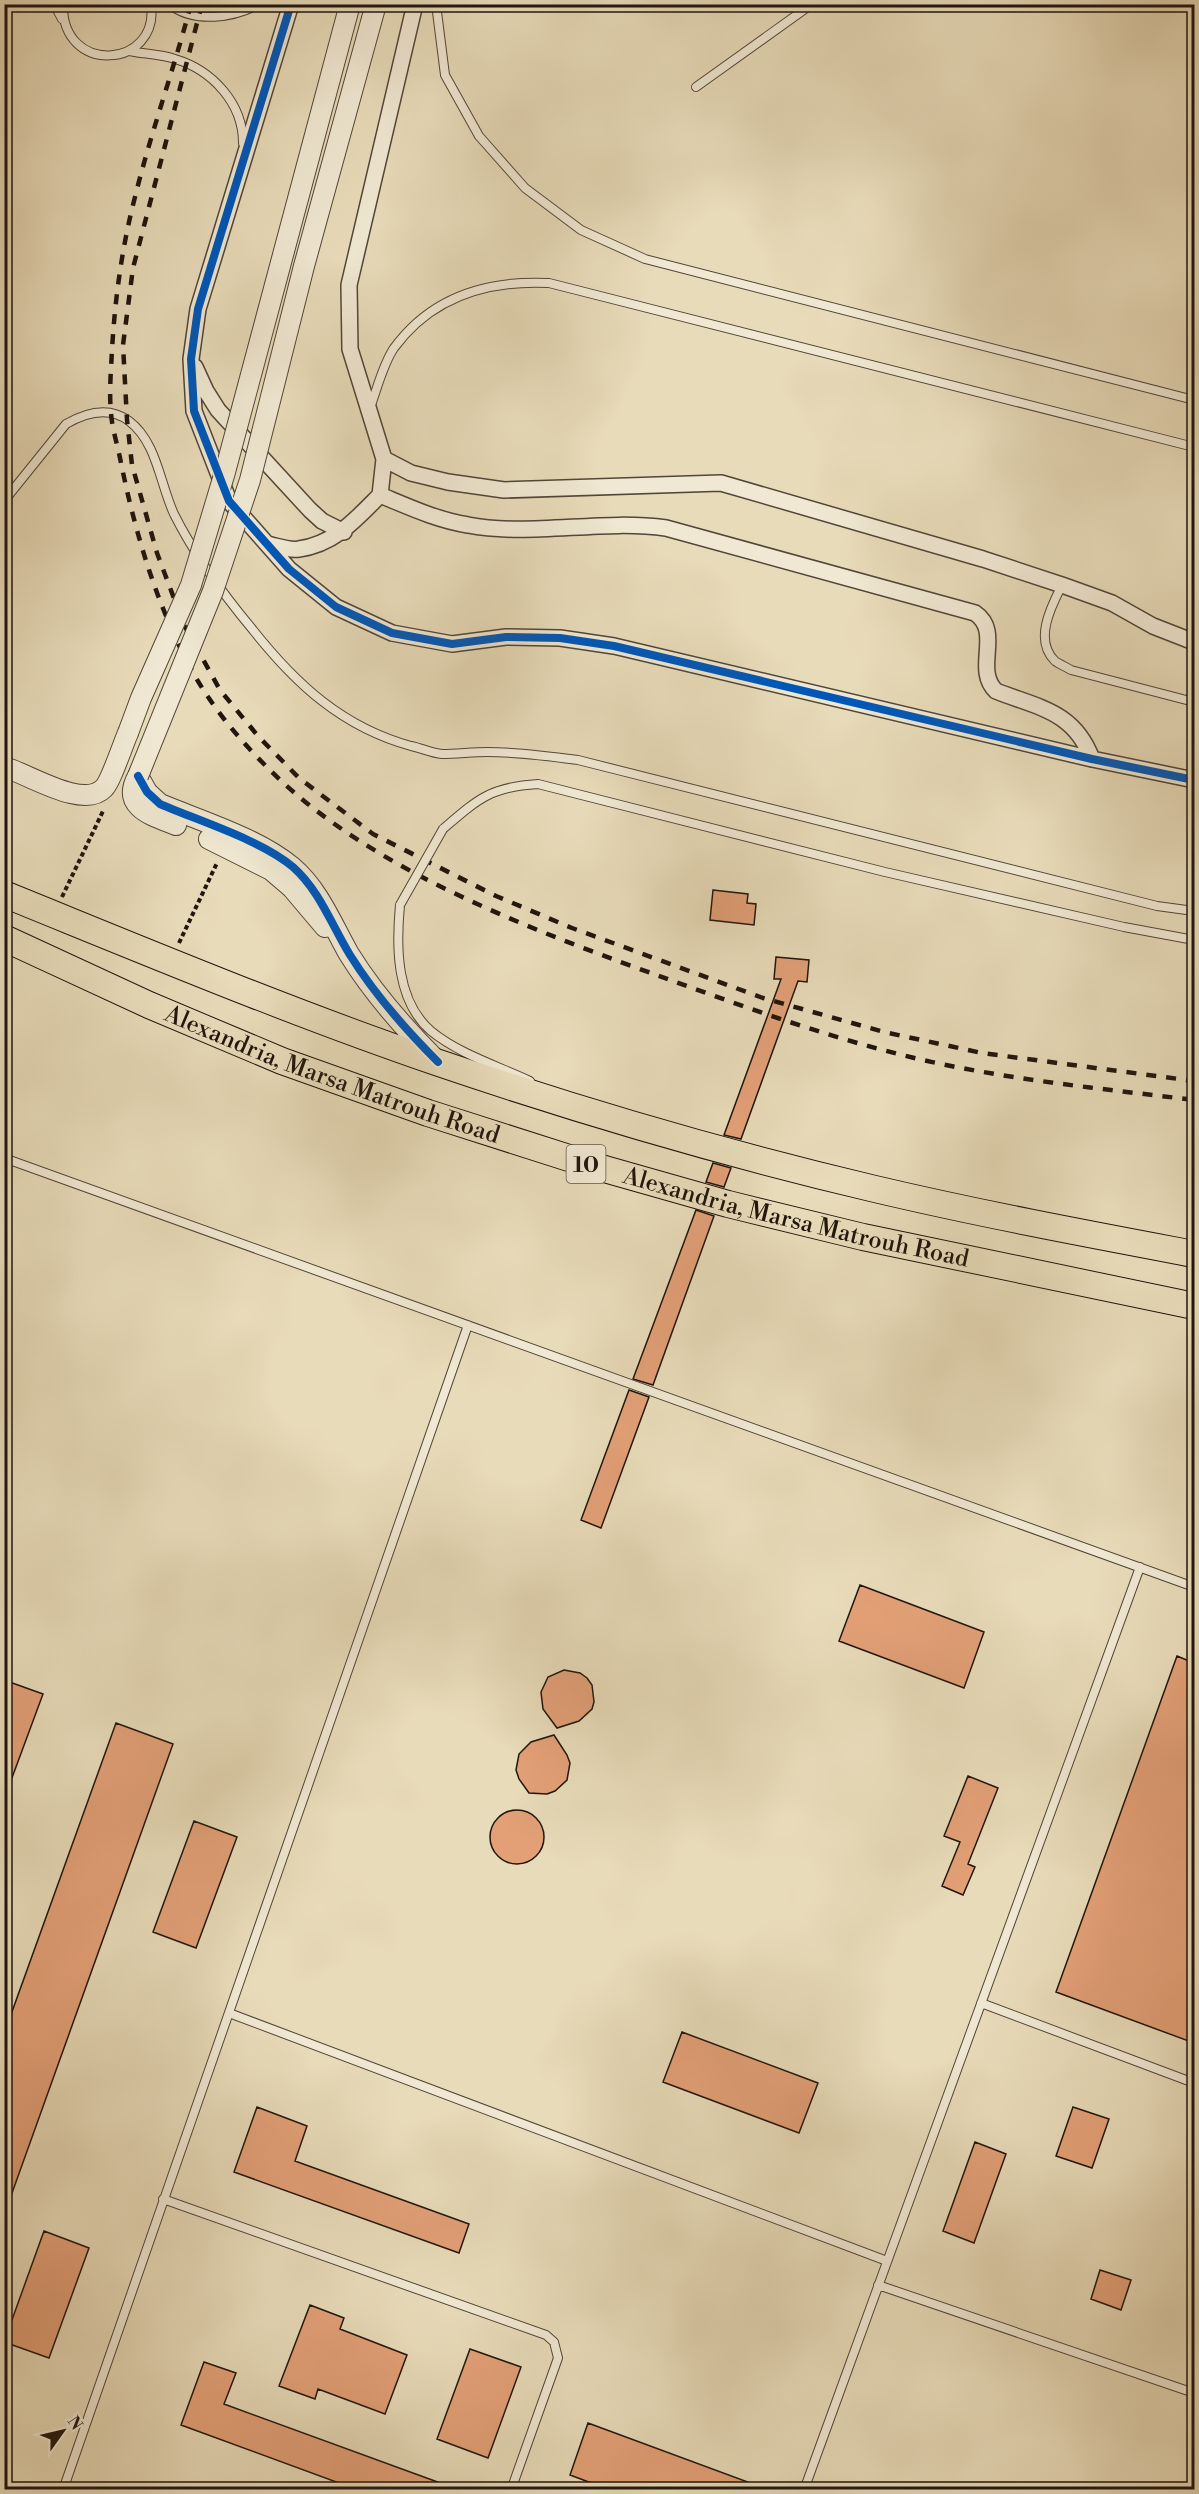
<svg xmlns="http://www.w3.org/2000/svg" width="1199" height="2494" font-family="'Libre Bodoni',serif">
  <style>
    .building { fill: #e3a077; stroke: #1f150d; stroke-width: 1.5 }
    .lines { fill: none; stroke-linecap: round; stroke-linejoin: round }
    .service-casing { stroke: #514638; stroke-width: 10 }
    .minor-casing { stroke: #514638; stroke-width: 18 }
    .tertiary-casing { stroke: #514638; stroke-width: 22 }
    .primary-casing { stroke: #1f150d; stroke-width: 28 }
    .path { stroke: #1f150d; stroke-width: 4; stroke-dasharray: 4.5 3; stroke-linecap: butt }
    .service { stroke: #f0e8d2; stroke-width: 8 }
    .minor { stroke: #f0e8d2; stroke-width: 15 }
    .tertiary { stroke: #f0e8d2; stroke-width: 20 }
    .primary { stroke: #e8dbb9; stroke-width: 26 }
    .rail { stroke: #1f150d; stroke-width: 4.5; stroke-dasharray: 10 10; stroke-linecap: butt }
    .service-bridge-casing { stroke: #514638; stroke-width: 10; stroke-linecap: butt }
    .tertiary-bridge-casing { stroke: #514638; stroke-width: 22; stroke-linecap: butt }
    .service-bridge { stroke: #f0e8d2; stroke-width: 8 }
    .tertiary-bridge { stroke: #f0e8d2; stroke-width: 20 }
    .cycleway-casing { stroke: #f0e8d2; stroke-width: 11 }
    .cycleway { stroke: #0057b8; stroke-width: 8 }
    .labels { text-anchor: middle; stroke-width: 6; stroke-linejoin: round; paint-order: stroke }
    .shield { fill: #f0e8d2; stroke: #5e5448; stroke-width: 1.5 }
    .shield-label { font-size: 22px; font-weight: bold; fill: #1f150d }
    .street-label { font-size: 24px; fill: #1f150d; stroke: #f0e8d2 }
  </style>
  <rect width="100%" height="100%" fill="#e8dbb9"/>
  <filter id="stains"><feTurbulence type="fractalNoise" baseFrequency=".00333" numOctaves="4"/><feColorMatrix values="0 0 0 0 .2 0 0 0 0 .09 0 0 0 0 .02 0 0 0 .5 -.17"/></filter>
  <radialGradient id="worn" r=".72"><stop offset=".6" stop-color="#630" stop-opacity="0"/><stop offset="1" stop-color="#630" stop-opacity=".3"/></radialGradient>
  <path class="building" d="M713 890 748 894 747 903 756 904 754 925 710 920Z
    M776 957 809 960 807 982 798 981 741 1139 724 1135 781 979H774Z
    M713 1163 731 1168 724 1187 706 1182Z
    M696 1210 714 1216 653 1385 633 1379Z
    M629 1390 649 1397 601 1528 581 1520Z
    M860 1585 984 1632 964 1688 839 1641Z
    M1177 1656 1194 1663V2043L1056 1992Z
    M564 1670 580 1673 587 1678 592 1685 594 1702 592 1709 579 1721 557 1728 543 1709 541 1692 548 1677Z
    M4 1680 43 1694 6 1794H4Z
    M116 1723 173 1744 7 2207H4V2034Z
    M554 1735 567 1755 570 1763 567 1780 555 1791 547 1794 529 1793 519 1779 516 1770 519 1754 531 1742Z
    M968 1776 998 1788 968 1864 975 1867 963 1895 942 1886 960 1842 944 1836Z
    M490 1837a27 27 0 1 1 54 0a27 27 0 1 1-54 0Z
    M194 1821 237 1837 196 1948 153 1932Z
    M682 2032 818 2083 799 2133 663 2082Z
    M257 2107 307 2126 295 2161 469 2224 459 2253 234 2172Z
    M1073 2107 1109 2119 1092 2168 1056 2156Z
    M975 2142 1006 2154 974 2243 943 2231Z
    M44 2231 89 2248 49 2358 4 2342Z
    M1100 2270 1131 2280 1121 2310 1091 2299Z
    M310 2305 344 2318 340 2329 407 2355 385 2414 318 2389 315 2399 279 2386Z
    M470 2349 521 2367 488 2458 437 2439Z
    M204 2362 236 2373 224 2404 454 2488 453 2490H358L181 2425Z
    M588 2423 764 2488V2490H610L570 2475Z"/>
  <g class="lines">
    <defs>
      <path id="service" d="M54 4 62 19
        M63 4C61 76 160 69 151 4
        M169 4C194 24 234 18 259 4
        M436 4 445 75 479 136 525 188 581 230 645 259 1194 400
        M129 51C144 54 160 54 175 59 212 70 243 103 243 143
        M696 87 812 4
        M370 408C377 389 383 364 394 348 432 296 488 280 549 283L1194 447
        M4 501 66 424C85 413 109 406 129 421 157 442 160 484 174 514 195 556 223 594 253 630 296 684 342 727 411 746 421 748 432 753 442 754 457 754 472 752 487 752 518 752 548 756 578 760L1157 906 1194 911
        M1062 585C1052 605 1033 640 1055 661 1059 664 1066 667 1071 670L1194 702
        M443 829C478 799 490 787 538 784L885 872 1124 927 1194 940
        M400 905C396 947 396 1001 431 1031 459 1054 498 1066 530 1081
        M4 1158 1194 1587
        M981 2003 1194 2083
        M229 2013 887 2261
        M163 2199 546 2335 554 2342 558 2358 511 2490
        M878 2285 1194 2393
        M63 2490 468 1325
        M804 2490 1140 1567"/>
      <path id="minor" d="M291 4 198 309 191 359 194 411 229 501 289 569 336 607 392 633 452 644 506 637 560 638 614 646 1092 759 1194 780
        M195 367 206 391 218 410 310 510 322 521 344 532
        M384 459 411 473 448 482 504 490 721 483 983 559 1062 585 1112 603 1153 626 1194 642
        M380 495C409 507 437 520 468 525 531 537 601 519 666 528L975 613C1003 632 973 669 996 691 1039 708 1074 711 1092 759
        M267 544C277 546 290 551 299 549 335 544 356 519 380 495L384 459 350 349 349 285 415 4"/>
      <path id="tertiary" d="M4 767C29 774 83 810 104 788 111 781 123 744 128 733
        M138 776 147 792 160 804C201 821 259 839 292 867 319 890 332 924 349 954 373 993 403 1027 436 1060
        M138 776C120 808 154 816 176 825
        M209 839 271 870 292 888 325 927"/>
      <g id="primary">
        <path d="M4 894C147 952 290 1012 436 1062 580 1111 727 1154 875 1189 981 1214 1088 1234 1194 1254"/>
        <path id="s1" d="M4 938 149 1005 282 1061 428 1113 594 1166 728 1204 863 1237 1194 1306"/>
      </g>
    </defs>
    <use href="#service" class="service-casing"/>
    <use href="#minor" class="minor-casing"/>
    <use href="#tertiary" class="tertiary-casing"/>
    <use href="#primary" class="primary-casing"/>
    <path class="path" d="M62 897 104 809
      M179 943 217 863"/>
    <use href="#service" class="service"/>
    <use href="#minor" class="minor"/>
    <use href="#tertiary" class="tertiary"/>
    <use href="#primary" class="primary"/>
    <path class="rail" d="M191 4C174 69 151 132 135 197 122 247 115 298 112 350 111 370 109 393 111 413 112 428 117 443 120 458 134 528 155 601 189 665 209 704 241 742 272 772 374 873 540 933 673 981 764 1014 856 1047 951 1066 1031 1082 1113 1090 1194 1100
      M202 4 133 268 123 345 127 420 132 465 157 553 184 625 220 690 258 736 299 778 373 834 496 896 572 928 763 998 884 1032 982 1053 1194 1081"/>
    <defs>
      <path id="service-bridge" d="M400 905 443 829"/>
      <path id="tertiary-bridge" d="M128 733 141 698 191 585 225 472 350 4
        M138 776 213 591 250 480 304 266 376 4"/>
    </defs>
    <use href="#service-bridge" class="service-bridge-casing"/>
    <use href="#tertiary-bridge" class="tertiary-bridge-casing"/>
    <use href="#service-bridge" class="service-bridge"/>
    <use href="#tertiary-bridge" class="tertiary-bridge"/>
    <defs>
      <path id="cycleway" d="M291 4 198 309 191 359 194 411 229 501 289 569 336 607 392 633 452 644 506 637 560 638 614 646 1092 759 1194 780
        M138 776 147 792 160 804C199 821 261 840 293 867 320 891 332 926 350 955 375 995 405 1029 438 1062"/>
    </defs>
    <use href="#cycleway" class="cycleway-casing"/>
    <use href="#cycleway" class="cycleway"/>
  </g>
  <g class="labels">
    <rect class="shield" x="566.5" y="1145" width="39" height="38" rx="4.5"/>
    <g class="shield-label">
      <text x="586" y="1172">10</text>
    </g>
    <g class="street-label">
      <text dy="8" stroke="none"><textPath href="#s1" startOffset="356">Alexandria, Marsa Matrouh Road</textPath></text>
      <text dy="8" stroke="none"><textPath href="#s1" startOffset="842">Alexandria, Marsa Matrouh Road</textPath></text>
    </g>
  </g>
  <rect width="1199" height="2494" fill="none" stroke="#e8dbb9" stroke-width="24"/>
  <rect x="6" y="6" width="1187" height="2482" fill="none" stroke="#1f150d" stroke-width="3"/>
  <rect x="12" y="12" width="1175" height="2470" fill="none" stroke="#1f150d" stroke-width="1.5"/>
  <g transform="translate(63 2431) rotate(56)" stroke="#f0e8d2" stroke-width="4.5" paint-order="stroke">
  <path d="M0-4.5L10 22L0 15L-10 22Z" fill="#1f150d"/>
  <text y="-9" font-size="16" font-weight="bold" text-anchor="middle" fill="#1f150d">N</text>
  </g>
  <rect width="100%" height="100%" filter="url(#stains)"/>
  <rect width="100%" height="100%" fill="url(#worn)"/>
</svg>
